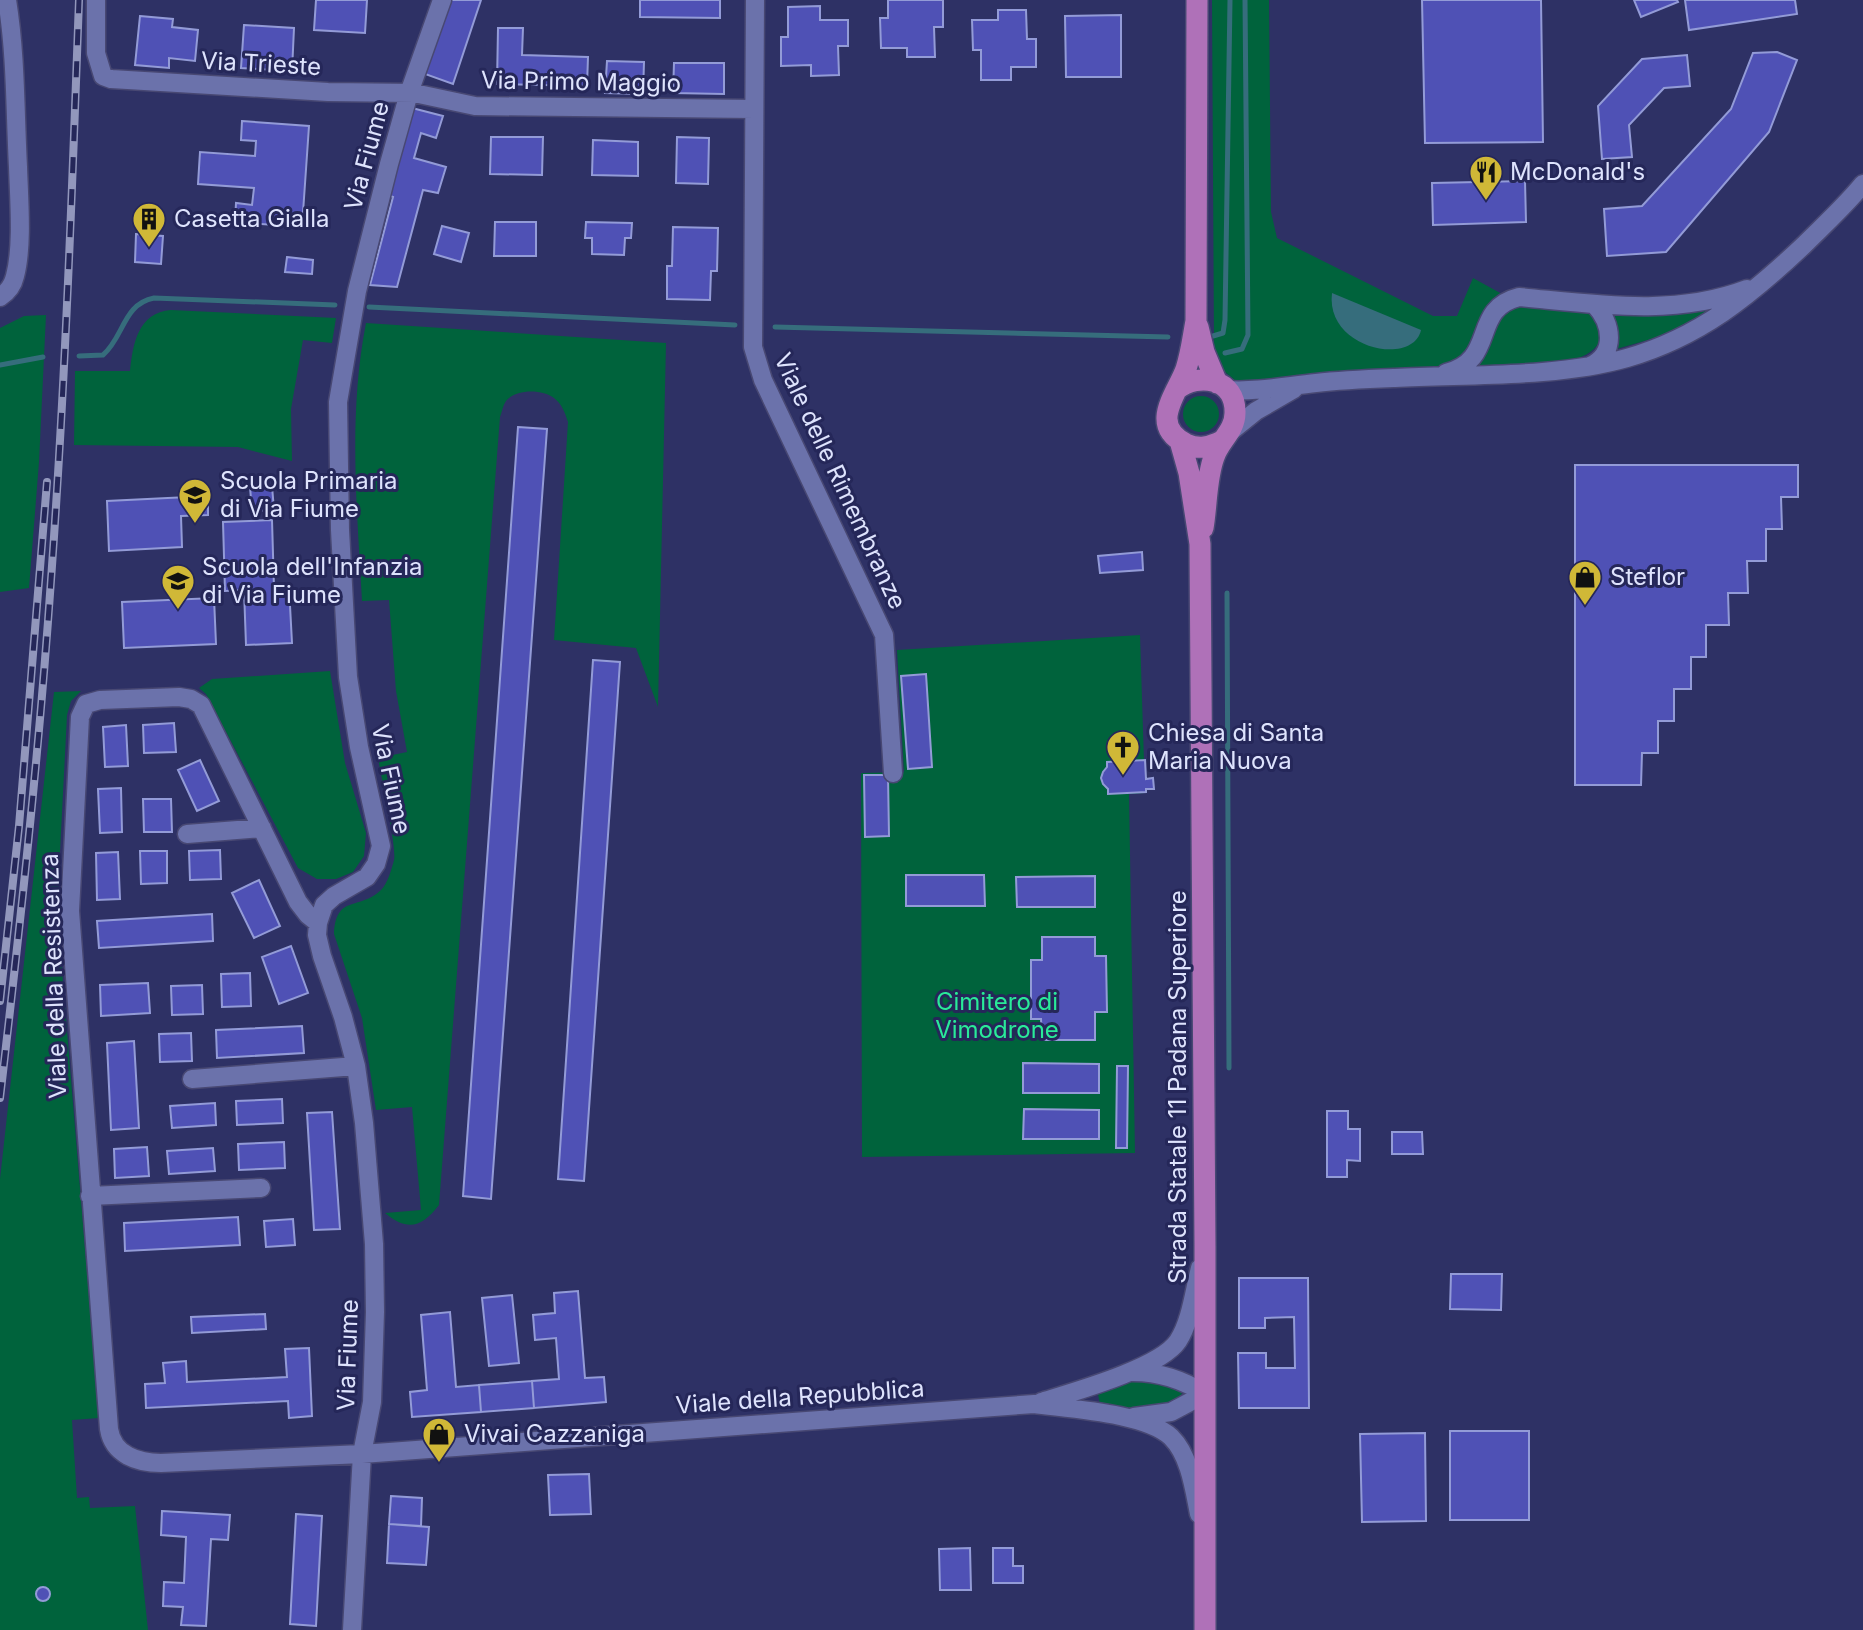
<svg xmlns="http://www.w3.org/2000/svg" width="1863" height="1630" font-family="Inter,sans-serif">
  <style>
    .green { fill: #00633c }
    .water { fill: #366d7c }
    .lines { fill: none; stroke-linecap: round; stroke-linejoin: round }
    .stream { stroke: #366d7c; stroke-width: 5 }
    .building { fill: #4f51b5; stroke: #939bd7; stroke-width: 2 }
    .minor-casing { stroke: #484873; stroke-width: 21 }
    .major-casing { stroke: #484873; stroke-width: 24 }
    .minor { stroke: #6b72ab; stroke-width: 18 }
    .major { stroke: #af71b8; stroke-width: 21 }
    .rail-casing { stroke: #9297bc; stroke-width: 8 }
    .rail { stroke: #252759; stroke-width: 5; stroke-dasharray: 16; stroke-linecap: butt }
    .labels { text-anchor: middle; stroke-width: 6; stroke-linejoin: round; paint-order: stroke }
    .street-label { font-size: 24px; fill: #dee3fd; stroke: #252759 }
    .poi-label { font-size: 24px; fill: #dee3fd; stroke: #252759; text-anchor: start }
    .park-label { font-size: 24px; fill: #29eb99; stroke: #252759 }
  </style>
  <rect width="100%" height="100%" fill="#2e3165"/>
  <path class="green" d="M1212 0H1269L1271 212 1277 238 1433 316H1457L1473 278 1502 294 1491 301 1468 351 1448 367 1305 375 1246 384 1236 381 1220 368 1214 347Z
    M1513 305 1590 312C1594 318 1600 325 1601 331 1605 373 1501 367 1474 369L1495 319Z
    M171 310 336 318 332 343 303 340 291 409 292 461 238 447 74 445 75 371H130C133 343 138 313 171 310Z
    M1705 310 1710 314 1686 329 1613 350 1610 312H1681Z
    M46 315 39 462 29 588 0 592V328L24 316Z
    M366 323 666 343 658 707 636 648 554 640 568 422C565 413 562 404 554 398 542 389 516 389 506 401 503 405 502 412 500 417L439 1205C422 1227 408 1232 385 1213L421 1210 412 1107 376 1110 362 1018 334 934C336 894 359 911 381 890 387 885 392 868 394 860 397 848 381 776 378 758L407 752 396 691 389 600 362 601C357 508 348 415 366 323Z
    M1183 414a18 18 0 1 1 36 0a18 18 0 1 1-36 0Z
    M1140 635 1145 793 1129 794 1135 1153 862 1157 861 773 904 772 897 650Z
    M330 671 345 763 366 833 364 856 353 872 336 879H317L298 868 206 694 199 688 212 679Z
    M81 691 71 701 67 715 57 910 99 1418 72 1420 77 1498 89 1497 90 1508 135 1506 148 1630H0V1179L54 692Z
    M1142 1376 1183 1390 1179 1401 1144 1414 1100 1405 1098 1394 1100 1390Z"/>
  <path class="water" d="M1332 293 1421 330C1413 367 1325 349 1332 293Z"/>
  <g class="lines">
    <path class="stream" d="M369 307 735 325
      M775 327 1168 337
      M1213 336 1223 333 1225 320 1230 0
      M1225 353 1242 349 1248 335 1245 0
      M79 356 103 355C124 337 123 304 154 298L335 305
      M0 365 43 357
      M1227 593 1229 1068"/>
  </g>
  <path class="building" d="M316 0H367L365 33 314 30Z
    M449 0H481L453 84 425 74Z
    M640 0H720V18L640 17Z
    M888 0H943V27H934L935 57H907V48H881L880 18H888Z
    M1422 0H1541L1543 142 1425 143Z
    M1634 0H1677L1678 2 1641 17Z
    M1685 0H1795L1797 14 1689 30Z
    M820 6V20H848V46H838L839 75 811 76V65L781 66V37H788V7Z
    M998 10H1026L1027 39H1036V67H1011V80H981V50H973L972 20H998Z
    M1121 15V77H1066L1065 16Z
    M140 16 173 19 172 27 198 30 195 61 169 58V68L135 65Z
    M244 25 294 28 292 71 241 68Z
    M498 28H523L522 55 588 57 587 86 497 84Z
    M1777 52 1797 60 1769 132 1666 252 1607 256 1604 209 1642 206 1731 109 1753 53Z
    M1687 55 1690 86 1664 88 1629 125 1632 157 1602 159 1598 106 1642 59Z
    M607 61 644 62 643 94 605 93Z
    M674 63H724V94L673 93Z
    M412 108 443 116 436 138 421 133 414 158 446 167 438 193 423 190 397 287 370 285 393 197 387 195Z
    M242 121 309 126 302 227 235 222 236 203 252 205 254 188 198 184 200 152 255 156 256 141 241 140Z
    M491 137H543L542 175 490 174Z
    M677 137 709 138 708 184 676 183Z
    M593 140 638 142V176L592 175Z
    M1525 181 1526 222 1433 225 1432 183Z
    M495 222H536V256H494Z
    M586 222 632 223 631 238H625L624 255 592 254V238H585Z
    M442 226 469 233 461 262 434 254Z
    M673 227 718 228 717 271H711L710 300 667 299V266H672Z
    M136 234 163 236 161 264 135 262Z
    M287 257 313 260 312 274 285 272Z
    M518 427 547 429 491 1199 463 1196Z
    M1575 465H1798V497H1781L1782 529H1766V561H1747L1748 593H1728L1729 625H1706V657H1691V689H1674V721H1658V753H1642L1641 785H1575Z
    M272 486 274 510 252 511 250 487Z
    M208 496V515L181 516 182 547 109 551 107 501Z
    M272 520 274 588 289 587 292 643 246 645 244 590 225 591 223 522Z
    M1142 552 1143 570 1100 573 1098 556Z
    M214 598 216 644 124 648 122 602Z
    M593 660 620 662 584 1181 558 1179Z
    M926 674 932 767 908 769 901 676Z
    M174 723 176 752 144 753 143 725Z
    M126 725 128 766 105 767 103 727Z
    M200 760 219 801 197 811 178 770Z
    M1145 760 1146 779 1153 778 1154 789H1146V792L1108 794V789L1103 784 1101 778 1103 772 1107 767V762Z
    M864 775H888L889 836 865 837Z
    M121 788 122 832 100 833 98 789Z
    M143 799H171L172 832H144Z
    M220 850 221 879 190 880 189 851Z
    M140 851H167V883L141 884Z
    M118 852 120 899 97 900 96 853Z
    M906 875H984L985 906H906Z
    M1095 876V907H1017L1016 877Z
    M259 880 280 926 254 938 232 893Z
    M212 914 213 941 99 948 97 921Z
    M1042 937H1095V956H1106L1107 1012H1095V1040H1042L1041 1019H1031V960H1042Z
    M291 946 308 993 279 1004 262 957Z
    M250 973 251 1006 222 1007 221 974Z
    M148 983 150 1013 101 1016 100 985Z
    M202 985 203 1014 172 1015 171 986Z
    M302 1026 304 1053 217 1058 216 1030Z
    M191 1033 192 1061 160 1062 159 1034Z
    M134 1041 139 1128 111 1130 107 1043Z
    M1023 1063 1099 1064V1093H1023Z
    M1117 1066H1128L1127 1148H1116Z
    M282 1099 283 1123 237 1125 236 1101Z
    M215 1103 216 1125 172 1128 170 1106Z
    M1024 1109 1099 1110V1139H1023Z
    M1327 1111H1348V1129H1360V1161L1347 1160V1177H1327Z
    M332 1112 340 1229 314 1230 307 1113Z
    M1392 1132H1422L1423 1154H1392Z
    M284 1142 285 1168 239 1170 238 1144Z
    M147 1147 149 1176 115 1178 114 1149Z
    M213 1148 215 1171 169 1174 167 1151Z
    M238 1217 240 1245 125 1251 124 1223Z
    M293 1219 295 1245 266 1247 264 1221Z
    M1451 1274H1502L1501 1310 1450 1309Z
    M1239 1278H1308L1309 1408H1239L1238 1353H1266V1368H1295L1294 1317 1265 1318V1328H1239Z
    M578 1291 585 1378 604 1377 606 1402 534 1408 532 1381 559 1379 556 1338 535 1340 533 1315 555 1313 554 1293Z
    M512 1295 519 1363 489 1366 482 1298Z
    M450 1312 456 1387 479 1385 481 1412 412 1417 410 1392 427 1390 421 1315Z
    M265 1314 266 1329 192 1333 191 1317Z
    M309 1348 312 1416 289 1418 288 1401 146 1408 145 1384 165 1383 163 1363 186 1361 187 1382 287 1377 285 1349Z
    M532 1381 534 1408 481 1412 479 1385Z
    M1450 1431H1529V1520H1450Z
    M1425 1433 1426 1521 1362 1522 1360 1434Z
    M589 1474 591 1514 550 1515 548 1475Z
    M391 1496 422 1498 421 1526 389 1524Z
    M162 1511 230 1515 228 1540 211 1539 206 1626 181 1625 183 1607 163 1606 164 1582 184 1583 186 1537 161 1535Z
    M296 1514 322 1516 316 1626 290 1624Z
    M389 1524 429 1527 426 1565 387 1563Z
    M970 1548 971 1590H940L939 1549Z
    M993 1548H1013V1566H1023V1583H993Z
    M36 1594a7 7 0 1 1 14 0a7 7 0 1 1-14 0Z"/>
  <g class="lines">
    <defs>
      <path id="minor" d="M96 0V53L103 76 111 79 328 92 414 93 475 106 754 109
        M755 0 753 347 763 380 884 635 893 773
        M0 297C8 292 13 285 15 276 23 246 19 199 18 167 15 112 16 55 7 0
        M1590 366C1617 354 1612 323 1595 305
        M1446 373C1498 360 1470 309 1519 297 1595 304 1674 317 1747 289
        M1226 390C1257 392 1286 386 1316 383 1342 380 1369 379 1395 378 1468 374 1557 378 1627 358 1700 337 1750 296 1804 245 1824 225 1845 206 1863 184
        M1230 432 1256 411 1294 389
        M187 834 262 828
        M318 923 308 915 298 902 201 705 191 699 179 697 100 700 86 704 80 717 70 911 109 1429C113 1455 138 1463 161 1463L362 1454 1034 1404C1070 1409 1145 1413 1171 1437 1190 1456 1194 1489 1199 1514
        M192 1079 356 1066
        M90 1196 261 1188
        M1133 1372C1160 1372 1182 1379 1205 1394L1171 1412 1134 1417
        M1041 1402C1073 1392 1160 1368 1178 1341 1191 1321 1194 1291 1200 1268
        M352 1630 362 1454 372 1402 375 1312 374 1244 364 1123 356 1066 343 1017 322 956 317 935 318 923 324 905 334 896 367 877 376 864 381 846 359 747 348 677 340 530 338 402 357 291 389 164 409 93 442 0"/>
      <path id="major" d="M1197 0 1196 321C1193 337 1191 354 1186 369 1177 394 1148 425 1186 444 1199 450 1210 447 1222 441
        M1198 327 1204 352 1217 383
        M1176 390C1199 371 1236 379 1235 413 1235 431 1219 441 1214 457 1206 479 1207 505 1203 528
        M1180 441 1189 473 1200 544 1205 1246V1630"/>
    </defs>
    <use href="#minor" class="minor-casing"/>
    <use href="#major" class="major-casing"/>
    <use href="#minor" class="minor"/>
    <use href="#major" class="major"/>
    <defs>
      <path id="rail" d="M0 1001 19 826 47 482
        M0 1098C20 926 39 754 51 580 65 387 72 194 79 0"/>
    </defs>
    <use href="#rail" class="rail-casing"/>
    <use href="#rail" class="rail"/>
  </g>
  <defs>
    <symbol id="restaurant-pin" viewBox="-11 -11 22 30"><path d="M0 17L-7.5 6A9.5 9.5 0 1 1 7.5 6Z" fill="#d0b837" stroke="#252759"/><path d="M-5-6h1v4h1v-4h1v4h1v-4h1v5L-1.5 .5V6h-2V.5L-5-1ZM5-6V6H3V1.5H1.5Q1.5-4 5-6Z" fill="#111"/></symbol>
    <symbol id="building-pin" viewBox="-11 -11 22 30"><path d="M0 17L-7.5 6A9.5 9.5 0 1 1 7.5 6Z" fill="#d0b837" stroke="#252759"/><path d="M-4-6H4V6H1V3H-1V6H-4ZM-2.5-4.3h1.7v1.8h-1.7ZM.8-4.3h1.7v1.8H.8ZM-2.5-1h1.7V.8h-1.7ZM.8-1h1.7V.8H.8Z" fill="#111"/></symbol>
    <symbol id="school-pin" viewBox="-11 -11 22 30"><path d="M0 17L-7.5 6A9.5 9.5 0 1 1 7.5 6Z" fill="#d0b837" stroke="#252759"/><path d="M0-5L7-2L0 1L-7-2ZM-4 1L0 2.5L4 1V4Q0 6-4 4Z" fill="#111"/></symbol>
    <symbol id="shop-pin" viewBox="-11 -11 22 30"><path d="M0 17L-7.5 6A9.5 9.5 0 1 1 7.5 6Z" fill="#d0b837" stroke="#252759"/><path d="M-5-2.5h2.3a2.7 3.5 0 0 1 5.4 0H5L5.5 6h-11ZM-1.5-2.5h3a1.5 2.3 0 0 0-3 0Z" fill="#111"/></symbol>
    <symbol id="church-pin" viewBox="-11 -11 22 30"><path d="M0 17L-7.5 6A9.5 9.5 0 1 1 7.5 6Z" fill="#d0b837" stroke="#252759"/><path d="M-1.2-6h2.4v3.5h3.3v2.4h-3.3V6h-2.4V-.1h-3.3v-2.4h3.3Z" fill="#111"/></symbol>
  </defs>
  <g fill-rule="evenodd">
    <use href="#restaurant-pin" x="1467" y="153" width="38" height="52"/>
    <use href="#building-pin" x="130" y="200" width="38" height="52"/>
    <use href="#school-pin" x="176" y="476" width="38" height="52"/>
    <use href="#shop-pin" x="1566" y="558" width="38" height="52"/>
    <use href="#school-pin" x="159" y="562" width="38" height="52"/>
    <use href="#church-pin" x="1104" y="728" width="38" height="52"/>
    <use href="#shop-pin" x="420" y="1415" width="38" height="52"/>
  </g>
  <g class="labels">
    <g class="street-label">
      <text transform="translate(261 64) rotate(3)" y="8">Via Trieste</text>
      <text transform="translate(581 82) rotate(1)" y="8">Via Primo Maggio</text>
      <text transform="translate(367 156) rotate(-75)" y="8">Via Fiume</text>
      <text transform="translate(840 481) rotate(65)" y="8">Viale delle Rimembranze</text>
      <text transform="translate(391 779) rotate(78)" y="8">Via Fiume</text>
      <text transform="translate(54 976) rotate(-92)" y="8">Viale della Resistenza</text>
      <text transform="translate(1178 1087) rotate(-90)" y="8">Strada Statale 11 Padana Superiore</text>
      <text transform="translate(348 1355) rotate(-88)" y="8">Via Fiume</text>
      <text transform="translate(800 1397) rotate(-4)" y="8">Viale della Repubblica</text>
    </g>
    <g class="poi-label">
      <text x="1510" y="180">McDonald's</text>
      <text x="174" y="227">Casetta Gialla</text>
      <text x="220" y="489">Scuola Primaria<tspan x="220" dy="28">di Via Fiume</tspan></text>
      <text x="202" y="575">Scuola dell'Infanzia<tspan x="202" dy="28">di Via Fiume</tspan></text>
      <text x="1610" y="585">Steflor</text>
      <text x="1148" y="741">Chiesa di Santa<tspan x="1148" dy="28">Maria Nuova</tspan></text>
      <text x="464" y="1442">Vivai Cazzaniga</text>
    </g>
    <g class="park-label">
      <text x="997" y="1010">Cimitero di<tspan x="997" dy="28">Vimodrone</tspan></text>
    </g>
  </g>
</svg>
